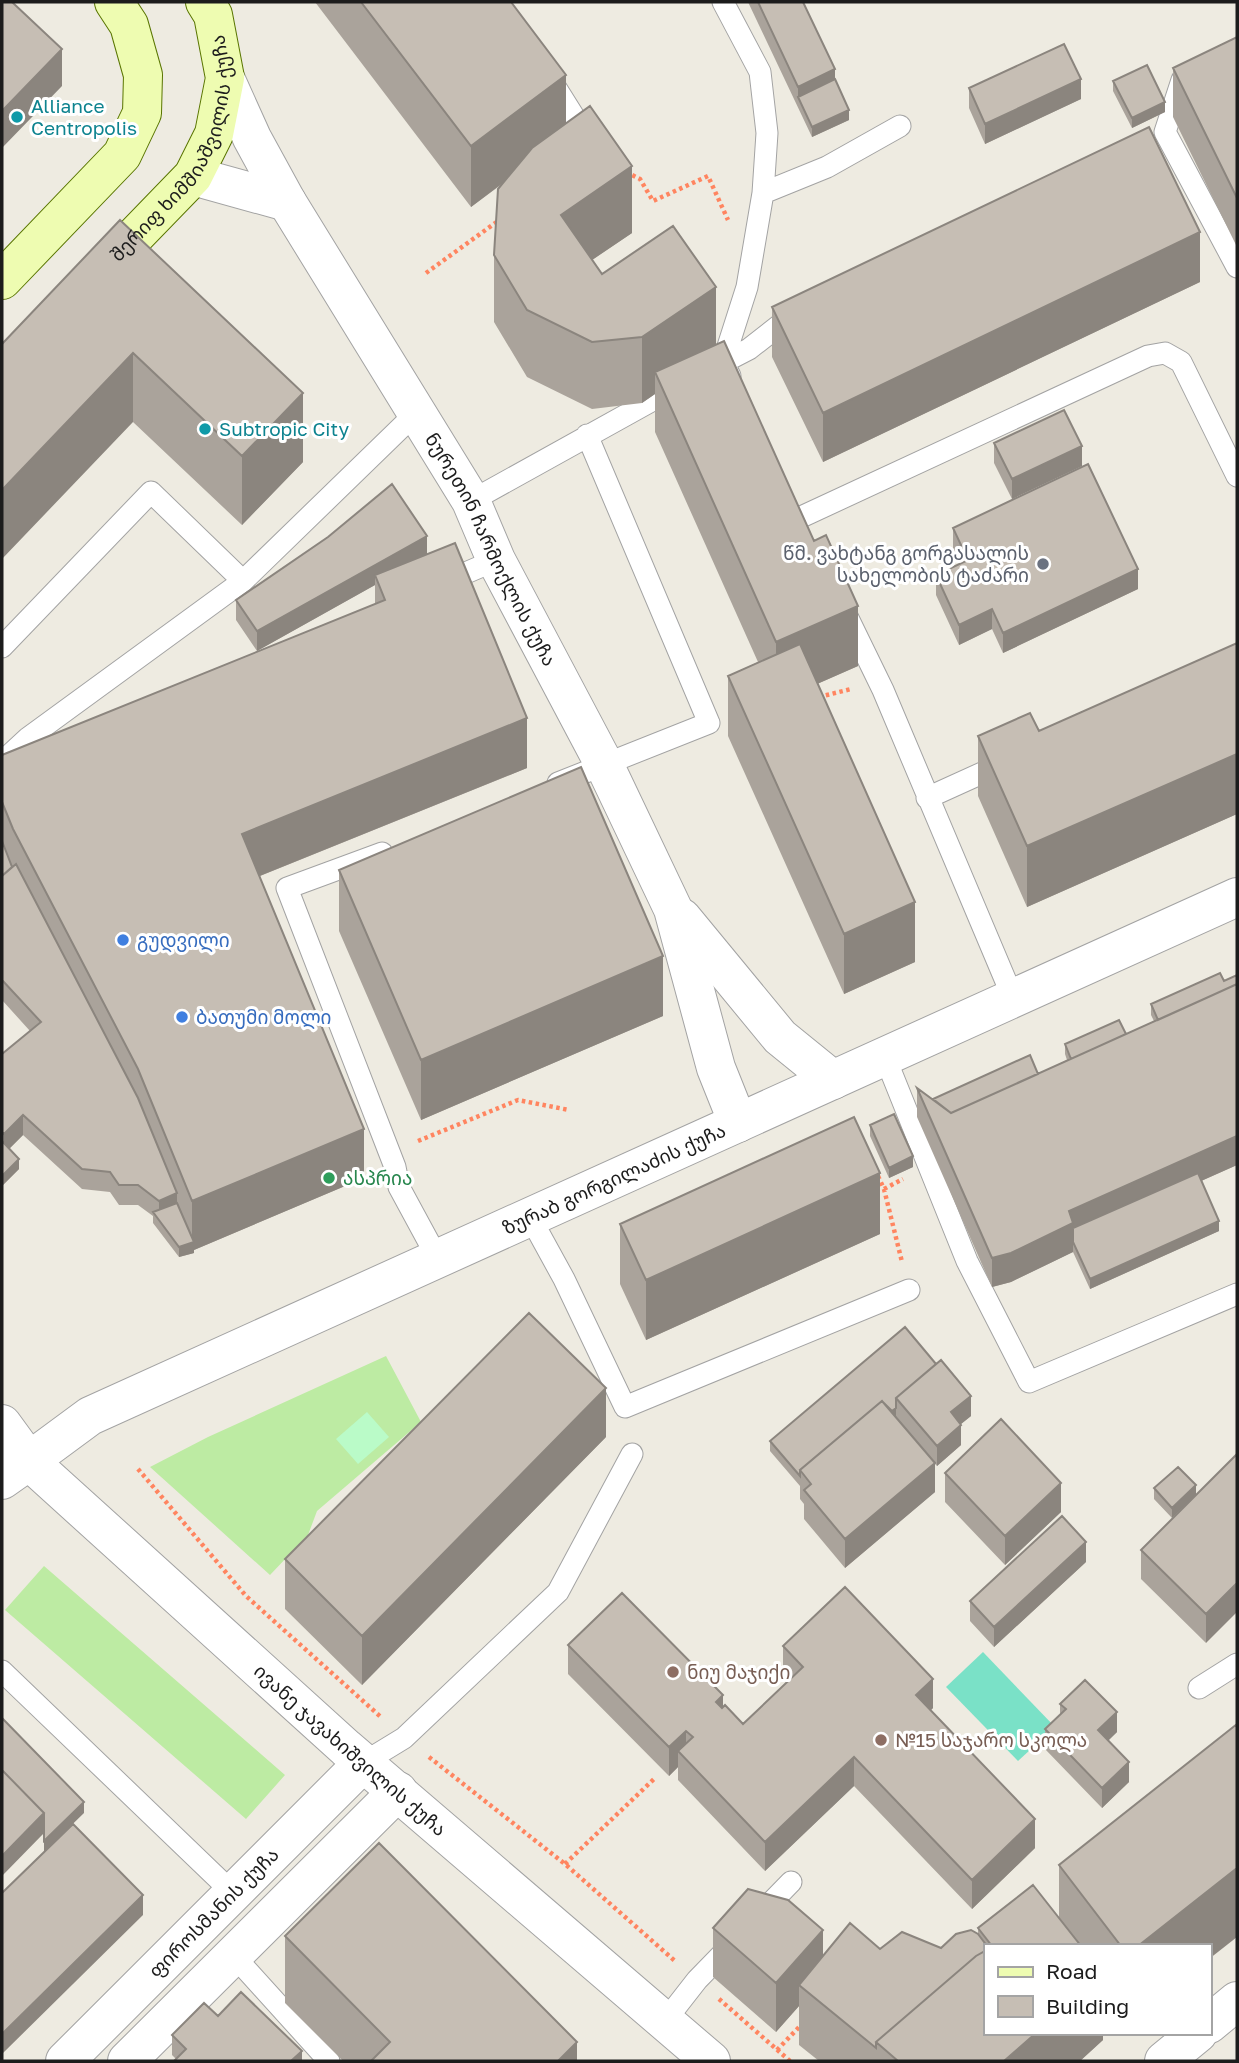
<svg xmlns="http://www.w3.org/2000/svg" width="1239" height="2063" font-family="'Golos Text','Noto Sans Georgian',sans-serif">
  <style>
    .grass { fill: #bdeba3 }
    .park { fill: #bafbc8 }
    .pitch { fill: #7ae1c7 }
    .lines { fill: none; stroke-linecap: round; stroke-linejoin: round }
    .service-casing { stroke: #a3a3a3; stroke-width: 23 }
    .minor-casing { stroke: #a3a3a3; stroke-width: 40 }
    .tertiary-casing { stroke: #a3a3a3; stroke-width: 40 }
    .secondary-casing { stroke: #597500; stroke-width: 40 }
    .path { stroke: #ff8560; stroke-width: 4.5; stroke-dasharray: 3.5 3.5; stroke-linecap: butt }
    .service { stroke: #fff; stroke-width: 21 }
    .minor { stroke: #fff; stroke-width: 38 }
    .tertiary { stroke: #fff; stroke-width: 38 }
    .secondary { stroke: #eefcb1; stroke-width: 38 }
    .wall { fill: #aaa39b }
    .shaded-wall { fill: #8b857e }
    .building { fill: #c6beb4; stroke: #8b857e; stroke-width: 2 }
    .culture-dot { fill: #0f9aa8; stroke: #fff; stroke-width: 2.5 }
    .worship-dot { fill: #6b7280; stroke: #fff; stroke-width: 2.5 }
    .shop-dot { fill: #3f7fe0; stroke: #fff; stroke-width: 2.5 }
    .leisure-dot { fill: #2e9e5b; stroke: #fff; stroke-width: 2.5 }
    .education-dot { fill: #8d6e63; stroke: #fff; stroke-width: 2.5 }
    .labels { text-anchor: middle; stroke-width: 6; stroke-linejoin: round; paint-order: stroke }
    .culture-label { font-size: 19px; fill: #0d838f; stroke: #fff; text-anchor: start }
    .street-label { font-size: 19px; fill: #1c1c1c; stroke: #fff }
    .worship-label { font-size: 19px; fill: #5b616d; stroke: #fff; text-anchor: end }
    .shop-label { font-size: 19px; fill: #366cbe; stroke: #fff; text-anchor: start }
    .leisure-label { font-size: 19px; fill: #27864d; stroke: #fff; text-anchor: start }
    .education-label { font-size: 19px; fill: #785e54; stroke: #fff; text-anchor: start }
  </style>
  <rect width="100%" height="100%" fill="#eeebe1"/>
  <path class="grass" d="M386 1356 421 1422 317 1511 308 1535 270 1575 150 1467 208 1437Z
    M44 1566 285 1775 246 1819 5 1610Z"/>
  <path class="park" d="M367 1412 389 1437 358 1464 336 1439Z"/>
  <path class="pitch" d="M983 1652 1055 1727 1018 1761 946 1687Z"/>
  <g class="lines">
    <defs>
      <path id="service" d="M723 2 760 72 767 133 763 193 747 287 723 362 730 376
        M551 80 578 123
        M1182 80 1165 132 1237 267
        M763 193 827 167 900 126
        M718 365 749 349 795 313
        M471 501 680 385
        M799 518 1148 356 1165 353 1181 362 1237 476
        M440 584 496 560
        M845 612 883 690 1013 998
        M2 647 151 492 243 581
        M2 762 28 738 243 581 416 413
        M558 783 709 723 587 435
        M927 798 1002 764
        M382 853 287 888 395 1167 399 1187 438 1259
        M885 1057 967 1261 1029 1382 1237 1294
        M530 1217 564 1279 625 1407 909 1290
        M2 1671 233 1893
        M1199 1688 1237 1664
        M363 1763 404 1738 558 1592 632 1454
        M757 1917 791 1882
        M234 1956 329 2061
        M665 2021 697 1980 733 1943"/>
      <g id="minor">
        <path id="s1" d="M225 78 252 138 287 202 471 501 496 560 604 764 673 909 716 1068 738 1123"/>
        <path d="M193 176 287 202"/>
        <path d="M682 918 780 1037 833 1080"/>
        <path d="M2 1480 29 1461"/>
        <path d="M1209 2024 1237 2001"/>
        <path d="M1164 2061 1198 2033"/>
      </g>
      <g id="tertiary">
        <path id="s2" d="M2 1424 29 1461 346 1748 711 2061"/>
        <path id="s3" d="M29 1461 90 1416 1237 897"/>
        <path id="s4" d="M65 2061 363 1763"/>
        <path d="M127 2061 398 1791"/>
      </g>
      <g id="secondary">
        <path id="s5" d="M101 271 193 176 214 134 225 78 213 15 205 2"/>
        <path d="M2 280 122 155 142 113 143 75 129 25 114 2"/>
      </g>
    </defs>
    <use href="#service" class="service-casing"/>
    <use href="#minor" class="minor-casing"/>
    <use href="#tertiary" class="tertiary-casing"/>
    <use href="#secondary" class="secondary-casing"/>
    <path class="path" d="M626 172 640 179 653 201 708 176 728 220
      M426 273 498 221
      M819 697 851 689
      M418 1141 518 1100 569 1110
      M878 1176 884 1189 902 1262
      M884 1189 903 1179
      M138 1469 246 1596 382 1718
      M429 1757 565 1864 675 1961
      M565 1864 654 1779
      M719 1999 790 2061
      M777 2050 803 2023"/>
    <use href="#service" class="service"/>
    <use href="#minor" class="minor"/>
    <use href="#tertiary" class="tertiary"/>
    <use href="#secondary" class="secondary"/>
  </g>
  <path class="wall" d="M315 2H511L566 124 632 233 592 260 602 274 716 345 858 666 817 684 915 962 844 994 728 736V676L758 662 655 432V394L642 403 592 409 527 377 494 322V255L502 184 471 207Z
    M748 2H803L835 79 849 120 812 137Z
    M1237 37V247L1173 117V68Z
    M1113 81 1165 112 1132 128 1113 91Z
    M969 88 1081 99 985 144 969 108Z
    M120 220 303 462 242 525 133 422Z
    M1200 282 823 462 772 357V307Z
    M994 443 1082 466 1012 499 994 463Z
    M953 528 1138 589 1003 653 992 629 959 645 936 595V575L960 564 953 548Z
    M427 554 527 768 260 876 364 1178 194 1250V1253L179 1257 153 1223V1216L138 1205H119L110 1192 82 1189 23 1135 9 1149 19 1169 2 1186V1054L30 1031 2 1000V755L375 604V585L257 651 236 620V600Z
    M1237 643V814L1027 907 978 796V736L1039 731Z
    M339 870 663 1016 421 1120 339 931Z
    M1237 975V1165L1201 1181 1219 1231 1090 1289 1073 1252 1011 1282 992 1287 917 1117V1088L933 1099 1038 1074 1067 1060 1065 1054V1044L1126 1034 1154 1021 1151 1015V1004L1224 981Z
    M870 1125 913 1167 889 1178 870 1136Z
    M620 1224 880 1234 646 1340 620 1284Z
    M905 1327 971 1416 961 1424V1445L937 1466 935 1464V1492L845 1568 804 1519V1504L800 1499V1486L770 1451V1441Z
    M606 1437 362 1685 285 1609V1559Z
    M1237 1454 1206 1643 1141 1579V1550Z
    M1178 1467 1172 1518 1154 1499V1488Z
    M945 1473 1061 1512 1005 1565 945 1502Z
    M1086 1562 994 1647 970 1621V1601Z
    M568 1645 723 1707 743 1724 789 1681 783 1675V1646L933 1708 931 1710 1035 1848 972 1909 854 1786 765 1871 678 1780V1767L669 1776 568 1674Z
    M1060 1704 1117 1732 1108 1741 1129 1782 1102 1808 1045 1749V1729L1060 1715Z
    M1059 1865 1209 1946H985L1103 2033V2040L1080 2061H819L799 2045V2006L776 2032 713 1977V1928L823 1956 880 1949 941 1948 978 1934V1928L1059 1917Z
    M285 1936 577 2061H343L285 2003Z
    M218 2016 302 2061 176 2059 172 2055V2035Z"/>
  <path class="shaded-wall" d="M62 49V86L2 148V111Z
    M835 69V90L798 97V107V87Z
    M566 75V135L471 207V146Z
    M1081 79V99L985 144V124Z
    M1165 102V112L1132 128V118Z
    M849 110V120L812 137V127Z
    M632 166V233L561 281V215Z
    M1200 232V282L823 462V413Z
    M716 287V354L655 372V394L642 403V337Z
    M133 353V422L2 559V490Z
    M303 393V462L242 525V456Z
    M1082 446V466L1012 499V479Z
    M427 536V556L375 575V585L257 651V631Z
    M1138 569V589L1003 653V633Z
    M858 606V666L776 702V642Z
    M992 609V629L959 645V625Z
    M527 718V768L242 883V834Z
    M1237 754V814L1027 907V846Z
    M915 902V962L844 994V934Z
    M663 956V1016L421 1120V1060Z
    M23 1115V1135L4 1154V1134Z
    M364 1129V1178L194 1250V1253L179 1257V1247L192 1243V1201Z
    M1237 1136V1165L1073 1238V1252L1011 1282 992 1287V1258L1069 1211Z
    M913 1156V1167L889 1178V1168Z
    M19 1159V1169L2 1186V1176Z
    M880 1173V1234L646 1340V1280Z
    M177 1193V1213L159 1221V1201Z
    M1219 1221V1231L1090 1289V1279Z
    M606 1388V1437L362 1685V1636Z
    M971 1396V1416L951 1432V1412Z
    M896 1408V1418L811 1489Z
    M961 1425V1445L937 1466V1446Z
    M935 1463V1492L845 1568V1539Z
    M1061 1483V1512L1005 1565V1536Z
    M1196 1485V1495L1172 1518V1508Z
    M1086 1542V1562L994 1647V1627Z
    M1237 1583V1612L1206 1643V1614Z
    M933 1679V1708L916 1724V1695Z
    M723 1695V1725L716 1702Z
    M1117 1712V1732L1098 1750V1730Z
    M686 1731V1760L678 1751V1767L669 1776V1747Z
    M854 1757V1786L765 1871V1842Z
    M1129 1762V1782L1102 1808V1788Z
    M84 1802V1813L44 1852V1841Z
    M44 1813V1833L2 1876V1856Z
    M1035 1819V1848L972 1909V1880Z
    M1237 1868V1937L1209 1959V1946H1138Z
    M143 1895V1915L2 2054V2034Z
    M823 1930V1980L799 1985V2006L776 2032V1983Z
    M1036 2033H1103V2040L1080 2061H1004Z
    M577 2042V2061H558Z
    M302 2051V2061H291Z"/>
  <path class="building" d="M2 2H12L62 49 2 111Z
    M361 2H511L566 75 471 146Z
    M758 2H803L835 69 798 87Z
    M1237 37V198L1173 68Z
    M1064 44 1081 79 985 124 969 88Z
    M1147 65 1165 102 1132 118 1113 81Z
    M835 79 849 110 812 127 798 97Z
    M590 106 632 166 561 215 602 274 673 226 716 287 642 337 592 342 527 310 494 255 498 189 532 148Z
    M1149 127 1200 232 823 413 772 307Z
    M120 220 303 393 242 456 133 353 2 490V344Z
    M724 341 814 541 826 535 858 606 776 642 655 372Z
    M1064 410 1082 446 1012 479 994 443Z
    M1088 464 1138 569 1003 633 992 609 959 625 936 575 968 560 953 528Z
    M392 484 427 536 257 631 236 600 328 537Z
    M455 543 527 718 242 834 364 1129 192 1201 138 1069 13 829 2 802V755L385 600 375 575Z
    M1237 643V754L1027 846 978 736 1030 713 1039 731Z
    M800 644 915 902 844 934 728 676Z
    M581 767 663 956 421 1060 339 870Z
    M2 841 12 867 2 876Z
    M16 864 138 1098 177 1193 159 1201 138 1185H119L110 1172 82 1169 23 1115 4 1134 2 1132V1054L41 1022 2 980V876Z
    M1220 973 1224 981 1237 975V984L1158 1020 1151 1004Z
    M1237 984V1136L1069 1211 1073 1223 1011 1253 992 1258 917 1088 951 1113Z
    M1119 1020 1126 1034 1071 1059 1065 1044Z
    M1030 1055 1038 1074 951 1113 933 1099Z
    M894 1114 913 1156 889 1168 870 1125Z
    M854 1117 880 1173 646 1280 620 1224Z
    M2 1141 19 1159 2 1176Z
    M1198 1173 1219 1221 1090 1279 1073 1242V1228Z
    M177 1203 194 1242 179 1247 153 1212Z
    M529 1313 606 1388 362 1636 285 1559Z
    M905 1327 936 1364 896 1398V1408L892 1411 882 1401 800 1470V1476L770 1441Z
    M941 1360 971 1396 951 1412 961 1425 937 1446 896 1398Z
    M882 1401 935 1463 845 1539 804 1490 811 1484 800 1470Z
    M1001 1419 1061 1483 1005 1536 945 1473Z
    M1237 1454V1583L1206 1614 1141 1550Z
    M1178 1467 1196 1485 1172 1508 1154 1488Z
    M1062 1516 1086 1542 994 1627 970 1601Z
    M845 1587 933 1679 916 1695 1035 1819 972 1880 854 1757 765 1842 678 1751 693 1737 686 1731 669 1747 568 1645 622 1593 723 1695 716 1702 722 1708 725 1705 743 1724 803 1667 783 1646Z
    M1085 1680 1117 1712 1098 1730 1129 1762 1102 1788 1045 1729 1066 1709 1060 1704Z
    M2 1718 84 1802 44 1841V1813L2 1770Z
    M1237 1724V1868L1138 1946H1121L1059 1865Z
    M2 1770 44 1813 2 1856Z
    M73 1824 143 1895 2 2034V1893Z
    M379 1843 577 2042 558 2061H371L390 2042 285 1936Z
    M1033 1885 1081 1946H992L978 1928Z
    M748 1889 788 1900 823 1930 776 1983 713 1928Z
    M850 1923 880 1949 902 1932 941 1948 956 1934 971 1930 978 1934 987 1946H985V1951L976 1956 876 2042V2048L799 1985Z
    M985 1951V2033H1036L1004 2061H898L876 2042 976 1956Z
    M241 1992 302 2051 291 2061H174L186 2049 172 2035 204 2003 218 2016Z"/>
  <g class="culture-dot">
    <circle cx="17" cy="117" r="7"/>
    <circle cx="205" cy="429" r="7"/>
  </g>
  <circle class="worship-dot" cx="1043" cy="564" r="7"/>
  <g class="shop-dot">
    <circle cx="123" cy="940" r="7"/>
    <circle cx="182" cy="1017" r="7"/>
  </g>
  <circle class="leisure-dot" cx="329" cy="1178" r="7"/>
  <g class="education-dot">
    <circle cx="673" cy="1672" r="7"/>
    <circle cx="881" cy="1740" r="7"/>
  </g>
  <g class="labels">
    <g class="culture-label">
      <text x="31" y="113">Alliance<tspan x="31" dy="22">Centropolis</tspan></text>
      <text x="219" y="436">Subtropic City</text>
    </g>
    <g class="street-label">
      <text dy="7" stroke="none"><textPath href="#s5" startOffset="149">შერიფ ხიმშიაშვილის ქუჩა</textPath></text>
      <text dy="7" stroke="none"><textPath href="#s1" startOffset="542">ნურეთინ ჩარმოქლის ქუჩა</textPath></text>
      <text dy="7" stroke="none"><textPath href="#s3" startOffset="651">ზურაბ გორგილაძის ქუჩა</textPath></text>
      <text dy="7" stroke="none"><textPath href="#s2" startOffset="478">ივანე ჯავახიშვილის ქუჩა</textPath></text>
      <text dy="7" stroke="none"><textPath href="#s4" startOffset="210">ფიროსმანის ქუჩა</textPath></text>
    </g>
    <g class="worship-label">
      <text x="1029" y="560">წმ. ვახტანგ გორგასალის<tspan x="1029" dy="22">სახელობის ტაძარი</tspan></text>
    </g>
    <g class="shop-label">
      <text x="137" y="947">გუდვილი</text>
      <text x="196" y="1024">ბათუმი მოლი</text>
    </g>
    <g class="leisure-label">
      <text x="343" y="1185">ასპრია</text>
    </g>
    <g class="education-label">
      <text x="687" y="1679">ნიუ მაჯიქი</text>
      <text x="895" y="1747">№15 საჯარო სკოლა</text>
    </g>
  </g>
  <rect width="1239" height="2063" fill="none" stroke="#1c1c1c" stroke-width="7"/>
  <rect x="984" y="1944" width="228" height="91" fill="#ffffff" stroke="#a4a4a4" stroke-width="2"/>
  <rect x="998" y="1967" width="35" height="10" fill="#eefcb1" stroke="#a4a4a4" stroke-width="2"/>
  <text x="1046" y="1979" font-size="21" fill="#1c1c1c">Road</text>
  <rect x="998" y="1996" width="35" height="21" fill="#c6beb4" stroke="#a4a4a4" stroke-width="2"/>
  <text x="1046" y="2014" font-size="21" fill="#1c1c1c">Building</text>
</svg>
